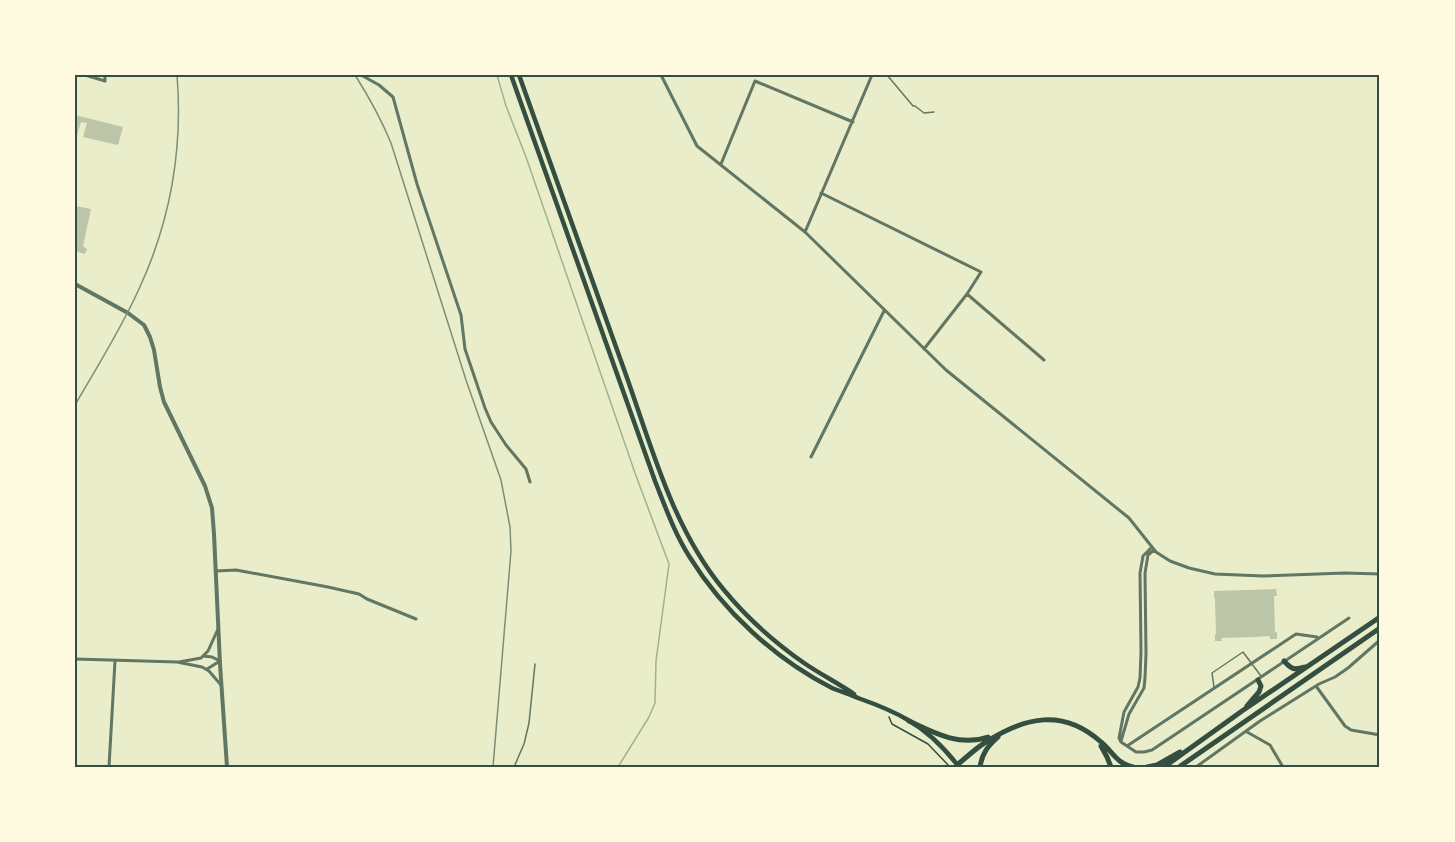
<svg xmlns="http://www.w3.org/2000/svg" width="1455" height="842" font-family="'Sofia Sans Condensed',sans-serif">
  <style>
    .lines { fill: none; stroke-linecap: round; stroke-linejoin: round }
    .stream { stroke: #a3b18a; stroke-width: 1.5 }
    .building { fill: #bcc5a7 }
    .path { stroke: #344e41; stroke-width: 1.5 }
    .service { stroke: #617663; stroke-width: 1.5 }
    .minor { stroke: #617663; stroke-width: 3 }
    .tertiary { stroke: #617663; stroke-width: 4 }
    .secondary { stroke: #344e41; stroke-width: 4.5 }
    .trunk { stroke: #344e41; stroke-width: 5 }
    .rail { stroke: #7c8e77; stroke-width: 1.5 }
    .neatline { fill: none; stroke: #344e41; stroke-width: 2 }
  </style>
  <rect width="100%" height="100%" fill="#e9edc9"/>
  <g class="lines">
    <path class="stream" d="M497 75 506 106 526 157 635 473 669 564 656 661 655 703 649 717 618 767"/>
  </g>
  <path class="building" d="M75 115 123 127 118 145 83 137 87 123 81 122 75 142Z
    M75 206 91 209 83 246 87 249 85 254 75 251Z
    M1276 589 1277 596H1274L1275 632H1277V639H1270V636L1253 637 1221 638 1222 641H1215V634H1216L1215 598H1214V591Z"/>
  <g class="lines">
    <path class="path" d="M889 717 892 724 928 744 950 767"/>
    <path class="service" d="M887 75 913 106H915L924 113 934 112
      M1214 687 1212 673 1243 652 1261 676
      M514 767 524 744 529 723 535 664"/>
    <path class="minor" d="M85 75 105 81V75
      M361 75 379 85 393 97 417 184 461 315 465 349 485 408 491 422 506 445 526 469 530 482
      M661 75 697 146 805 232 946 370 1129 518 1156 552 1170 561 1189 568 1215 574 1263 576 1345 573 1380 574
      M721 164 755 81 853 122
      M821 193 981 272 967 294 924 349
      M805 232 872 75
      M967 294 1044 360
      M811 457 884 311
      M1152 547 1143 556 1140 573 1141 652 1140 678 1138 687 1124 712 1119 738 1121 742 1136 752H1144L1152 750 1349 618
      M216 571 236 570 328 587 359 594 367 599 416 619
      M203 656 212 657 220 661
      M75 659 177 662 202 667 209 671 221 685
      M179 662 201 658 208 651 218 629
      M207 669 220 661
      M1316 686 1345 726 1351 730 1380 735
      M1247 732 1270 745 1283 767
      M1121 741 1129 714 1144 688 1145 678 1146 654 1145 573 1148 555 1154 550
      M1127 746 1296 634 1317 637
      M109 767 115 661
      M1196 767 1260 721 1319 684 1335 677 1348 668 1380 640"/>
    <path class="tertiary" d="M75 284 128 313 144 325 150 337 154 350 160 387 164 402 205 486 212 508 214 534 220 664 227 767"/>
    <path class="secondary" d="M511 75 655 481C665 506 674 532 689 556 723 611 775 659 832 688 841 692 850 694 858 698 875 704 893 711 908 720 927 731 946 750 959 767
      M519 75C555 175 590 275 626 375 652 448 673 529 724 590 747 618 774 642 804 663 820 674 838 683 854 694"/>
    <path class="trunk" d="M1284 661C1292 670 1294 670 1305 667
      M1247 706 1259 692 1261 686 1258 680
      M909 721C934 733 960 747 988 737
      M1101 746 1107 757 1111 767
      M957 765C967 757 976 748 986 742 1025 717 1063 708 1101 742 1113 752 1116 763 1133 767
      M980 767C982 753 988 746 998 737
      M1147 767 1157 765 1180 752
      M1164 767 1242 711 1380 617
      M1179 767 1380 628"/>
    <path class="rail" d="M355 75C369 97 381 119 391 143L466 380 501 480 510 527 511 551 493 767
      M75 405C97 367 121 329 139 289 170 222 183 149 177 75"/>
  </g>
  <rect width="1455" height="842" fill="none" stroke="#fefae0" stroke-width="153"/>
  <rect x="76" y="76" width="1302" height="690" class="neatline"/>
</svg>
